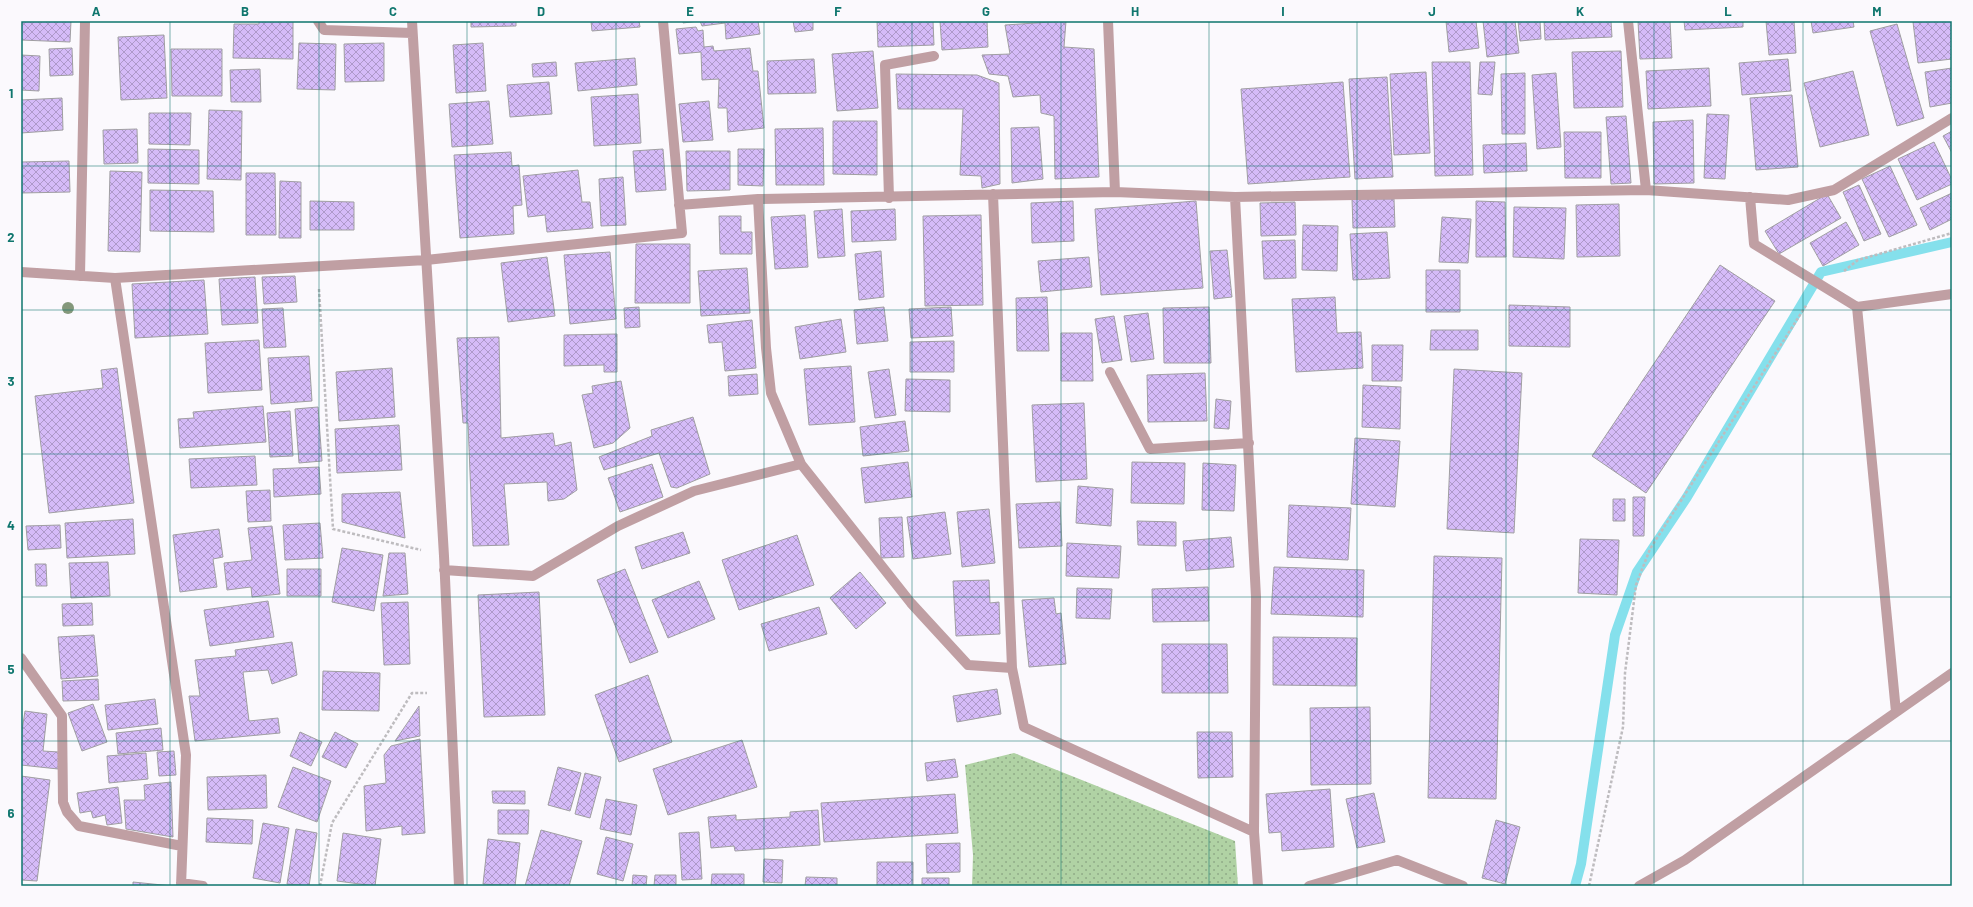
<svg xmlns="http://www.w3.org/2000/svg" width="1973" height="907" font-family="Barlow,sans-serif">
  <style>
    .grass { fill: url(#grass-dots) }
    .lines { fill: none; stroke-linecap: round; stroke-linejoin: round }
    .stream { stroke: #85e0ec; stroke-width: 10 }
    .building { fill: url(#building-cross-hatch); stroke: #a09fa2 }
    .path { stroke: #bebcbf; stroke-width: 2.5; stroke-dasharray: 3 2; stroke-linecap: butt }
    .minor { stroke: #c09fa3; stroke-width: 10 }
    .tree { fill: #84987b }
    .grid { fill: none; stroke: #0f766e; stroke-width: 1; stroke-opacity: 0.55 }
    .neatline { fill: none; stroke: #0f766e; stroke-width: 1.5 }
    .grid-label { font-size: 13px; text-anchor: middle; font-weight: bold; fill: #0f766e }
  </style>
  <defs>
    <pattern id="grass-dots" width="8" height="8" patternUnits="userSpaceOnUse"><rect width="8" height="8" fill="#b0d2a4"/><path d="M2 2h.1M6 6h.1" fill="none" stroke="#90ab87" stroke-width="1.8" stroke-linecap="round"/></pattern>
    <pattern id="building-cross-hatch" width="8" height="8" patternUnits="userSpaceOnUse"><rect width="8" height="8" fill="#d5bbf8"/><path d="M0 0l8 8M0 8l8-8" fill="none" stroke="#ae99ca"/></pattern>
  </defs>
  <rect width="100%" height="100%" fill="#fbf9fd"/>
  <path class="grass" d="M1014 753 1235 841 1238 886H972L973 855 965 765Z"/>
  <g class="lines">
    <path class="stream" d="M1575 886 1581 864 1615 635 1637 572 1687 497 1821 272 1952 242"/>
  </g>
  <path class="building" d="M21 21H71L70 42 21 40Z
    M259 21H293V59L233 58 234 24H259Z
    M471 21H516V26L471 27Z
    M591 21H639L640 27 592 31Z
    M683 21H698L683 23Z
    M700 21H758L760 34 726 39 725 23 702 26Z
    M793 21H813V30L795 32Z
    M877 21H933L934 45 878 47Z
    M940 21H987L988 47 942 50Z
    M1066 21 1064 47 1094 49 1099 177 1055 179 1054 116 1041 113 1040 95 1013 97 1008 76 989 74 982 55 1010 54 1005 25Z
    M1446 21H1476L1479 48 1449 52Z
    M1483 21H1515L1519 53 1487 57Z
    M1518 21H1540L1541 39 1520 41Z
    M1544 21H1611L1612 37 1545 40Z
    M1638 21H1670L1672 58 1640 59Z
    M1684 21H1743V27L1685 30Z
    M1766 21H1794L1796 53 1769 55Z
    M1811 21H1853L1854 27 1813 33Z
    M1952 21V59L1918 63 1913 22Z
    M1897 24 1924 118 1897 126 1870 31Z
    M696 27 698 31 703 30 704 47 713 46 714 51 750 48 753 71H758L764 128 728 132 727 108H718L719 79 702 80 701 52 679 54 676 29Z
    M164 35 167 98 121 100 118 37Z
    M299 43 336 44 335 90 297 89Z
    M384 43V81L345 82 344 44Z
    M483 43 486 91 456 93 453 45Z
    M72 48 73 75 50 76 49 49Z
    M171 49H222V96H172Z
    M873 51 878 108 837 111 832 54Z
    M1621 51 1623 107 1574 108 1572 52Z
    M21 55 40 56 39 91 21 90Z
    M635 58 637 85 578 91 575 63Z
    M814 59 816 93 768 94 767 61Z
    M1788 59 1791 91 1742 95 1739 63Z
    M556 62 557 76 533 77 532 64Z
    M1432 62H1470L1473 175 1435 176Z
    M1480 62H1495L1492 95 1478 94Z
    M1709 68 1711 106 1648 109 1646 71Z
    M1952 68V103L1930 107 1925 72Z
    M260 69 261 102H231L230 70Z
    M1853 71 1869 135 1820 147 1804 83Z
    M1426 72 1430 153 1394 155 1390 74Z
    M1525 73V134H1502L1501 74Z
    M1556 73 1561 147 1537 149 1532 75Z
    M896 74 977 75 999 83 1000 184 982 188 981 176 960 175 963 109H898Z
    M1387 77 1393 177 1355 179 1349 79Z
    M549 82 552 114 510 117 507 85Z
    M1343 82 1350 177 1248 184 1241 89Z
    M638 94 641 143 594 146 591 97Z
    M1792 95 1798 167 1756 170 1750 98Z
    M62 98 63 130 21 133V100Z
    M489 101 493 144 452 147 449 104Z
    M709 101 713 140 683 142 679 104Z
    M209 110 242 111 241 180 207 179Z
    M149 113H191L190 145 149 144Z
    M1707 114 1729 115 1725 179 1704 178Z
    M1626 116 1631 183 1611 184 1606 117Z
    M1693 120 1694 183 1654 184 1653 122Z
    M833 121H877V175L833 174Z
    M1039 127 1043 179 1012 183 1011 128Z
    M823 128 824 185H776L775 129Z
    M137 129 138 163 104 164 103 130Z
    M1952 131V153L1943 136Z
    M1564 132H1601V178H1565Z
    M1934 142 1952 180V184L1917 200 1898 159Z
    M1526 143 1527 171 1484 173 1483 145Z
    M148 149 199 150V184L148 183Z
    M663 149 666 190 636 192 633 151Z
    M738 149H764L763 186 738 185Z
    M686 151H730V190L687 191Z
    M511 152 512 166 519 165 522 205 513 206 514 234 460 238 454 155Z
    M69 161 70 192 21 193V162Z
    M1890 166 1917 225 1889 237 1862 179Z
    M578 170 582 202H590L593 228 547 232 545 215 528 217 523 176Z
    M110 171 142 172 140 252 108 251Z
    M246 173H275L276 235H246Z
    M623 177 626 225 601 226 599 179Z
    M280 181 301 182V238H279Z
    M1859 185 1881 234 1864 241 1843 192Z
    M150 190 213 191 214 232 150 231Z
    M1952 193V219L1930 230 1920 208Z
    M1827 194 1841 218 1779 254 1765 231Z
    M1352 199H1394L1395 227 1353 228Z
    M310 201 354 202V230H310Z
    M1073 201 1074 241 1032 243 1031 203Z
    M1196 201 1203 288 1101 295 1095 209Z
    M1476 201 1505 202 1506 257H1476Z
    M1295 202 1296 235 1261 236 1260 203Z
    M1619 204 1620 256 1577 257 1576 205Z
    M1514 207 1566 208 1564 259 1513 257Z
    M842 209 845 256 818 258 814 211Z
    M895 209 896 240 852 242 851 211Z
    M805 215 808 267 775 269 771 217Z
    M981 215 983 305 925 306 923 216Z
    M719 216H741V232H752V254H720Z
    M1442 217 1471 219 1468 263 1439 262Z
    M1846 222 1859 245 1823 266 1810 243Z
    M1303 225 1338 226 1337 271 1302 270Z
    M1387 232 1390 278 1353 280 1350 234Z
    M1295 240 1296 278 1264 279 1262 241Z
    M636 244H690V303H635Z
    M1227 250 1232 297 1214 299 1210 251Z
    M881 251 884 297 859 300 855 254Z
    M610 252 616 319 570 324 564 255Z
    M547 257 555 316 508 322 501 263Z
    M1089 257 1092 287 1041 292 1038 261Z
    M1720 265 1775 301 1646 493 1592 456Z
    M747 268 750 313 701 316 698 271Z
    M1426 270H1460V312H1426Z
    M295 276 297 302 264 304 262 277Z
    M255 277 258 323 222 325 219 279Z
    M204 280 208 334 135 338 132 284Z
    M1047 297 1049 351H1017L1016 298Z
    M1335 297 1337 333 1361 332 1363 368 1296 372 1292 299Z
    M1509 305 1570 307V347L1509 346Z
    M639 307 640 327 625 328 624 308Z
    M884 307 888 341 857 344 854 310Z
    M951 307 953 336 911 338 909 309Z
    M1209 307 1211 363H1164L1163 308Z
    M283 308 286 347 264 348 262 309Z
    M1148 313 1154 359 1131 362 1124 316Z
    M1114 316 1122 360 1102 363 1095 319Z
    M841 319 846 352 800 359 795 327Z
    M752 320 756 368 725 371 722 342 709 343 707 325Z
    M1431 330H1478V350H1430Z
    M1061 333H1092L1093 381H1061Z
    M617 334V372H604V365L564 366V335Z
    M499 337 501 438 553 433 555 446 571 442 577 490 564 499 548 501 547 482 504 484 509 545 473 546 468 423H463L457 338Z
    M259 340 262 390 208 393 205 343Z
    M954 341V372H910V342Z
    M1372 345H1403L1402 381H1372Z
    M309 356 312 401 271 404 268 358Z
    M851 366 855 422 809 425 804 369Z
    M117 368 134 503 49 513 35 396 103 388 101 370Z
    M392 368 395 417 339 421 336 372Z
    M889 369 896 415 875 418 868 372Z
    M1454 369 1522 373 1514 533 1447 529Z
    M1205 373 1207 421 1148 422 1147 375Z
    M757 374 758 394 729 396 728 376Z
    M906 379 950 380V412L905 411Z
    M621 381 630 428 613 443 594 448 582 395 593 393 592 386Z
    M1363 385 1401 387 1400 429 1362 427Z
    M1216 399 1231 401 1229 429 1214 428Z
    M1084 403 1087 479 1036 482 1032 405Z
    M263 406 266 442 180 448 178 419 194 418 193 412Z
    M318 407 322 461 299 463 295 409Z
    M290 411 293 456 270 457 267 413Z
    M693 417 710 474 677 488 671 487 659 453 604 470 599 457 652 436 651 430Z
    M905 421 909 451 863 456 860 427Z
    M399 425 402 470 337 473 335 429Z
    M1355 438 1400 441 1395 507 1351 504Z
    M255 456 257 485 191 488 189 459Z
    M908 462 912 497 865 503 861 468Z
    M1132 462 1185 463 1184 504 1131 503Z
    M1203 463 1236 465 1234 511 1202 510Z
    M652 464 663 497 620 512 608 478Z
    M319 467 321 494 274 497 273 469Z
    M1078 486 1113 489 1111 526 1076 523Z
    M270 490 271 521 248 522 246 491Z
    M400 492 405 538 342 522V494Z
    M1633 497H1645L1644 536H1633Z
    M1613 499H1625V521H1613Z
    M1060 502 1062 546 1019 548 1016 504Z
    M1289 505 1351 508 1348 560 1287 557Z
    M989 509 995 563 962 567 957 512Z
    M945 512 951 554 913 559 907 517Z
    M902 517 904 557 881 558 879 518Z
    M133 519 135 554 67 558 65 523Z
    M1137 521 1176 522V546L1138 545Z
    M320 523 323 558 285 560 283 525Z
    M60 525 61 548 28 550 26 526Z
    M272 526 280 594 252 597 251 587 227 590 224 563 252 560 248 528Z
    M219 529 223 557 213 559 217 587 180 592 173 535Z
    M683 532 690 553 642 569 635 547Z
    M797 535 814 585 739 610 722 560Z
    M1231 537 1234 567 1186 571 1183 541Z
    M1580 539 1619 540 1617 595 1578 593Z
    M1067 543 1121 546 1119 578 1066 576Z
    M342 548 383 555 374 611 332 602Z
    M389 553H405L408 594 383 596Z
    M1434 556 1502 558 1496 799 1428 798Z
    M108 562 110 596 71 598 69 563Z
    M35 564H46L47 586H36Z
    M1274 567 1364 570 1363 617 1271 614Z
    M287 569H321V596H287Z
    M625 569 658 652 630 663 597 580Z
    M860 572 886 603 856 629 830 598Z
    M989 580 990 603 999 602 1000 634 956 636 953 581Z
    M699 581 715 619 668 638 652 600Z
    M1208 587 1209 621 1153 622 1152 589Z
    M1077 588 1112 589 1110 619 1076 618Z
    M539 592 545 715 484 717 478 595Z
    M1054 598 1056 614 1061 613 1066 664 1029 667 1022 600Z
    M268 601 274 637 210 646 204 610Z
    M408 602 410 664 384 665 381 603Z
    M92 603 93 625 63 626 62 604Z
    M819 607 827 634 769 651 761 624Z
    M94 635 98 676 61 679 58 637Z
    M1273 637 1357 638 1356 686 1273 685Z
    M292 642 297 675 272 684 268 670 243 672 249 721 278 718 280 733 195 741 189 696H200L195 660 236 656 235 650Z
    M1162 644H1227L1228 693H1162Z
    M323 671 380 673 379 711 322 710Z
    M648 675 672 742 619 762 595 695Z
    M98 679 99 700 63 701 62 681Z
    M997 689 1001 714 957 722 953 696Z
    M155 699 158 724 108 730 105 705Z
    M93 704 107 742 82 751 68 713Z
    M419 706 420 736 395 741Z
    M1370 707 1371 784 1311 785 1310 708Z
    M25 711 47 714 43 751 59 752 58 769 21 765V737Z
    M161 728 163 750 118 754 116 733Z
    M300 732 322 742 311 766 290 756Z
    M335 732 358 744 346 768 322 757Z
    M1197 732H1232L1233 777 1198 778Z
    M420 739 425 833 402 835V826L366 831 364 786 386 783 384 755 391 746Z
    M742 740 757 787 668 815 653 769Z
    M174 751 176 775 159 776 157 752Z
    M146 753 148 779 109 783 107 756Z
    M955 759 958 777 927 781 925 763Z
    M293 767 331 781 317 822 278 807Z
    M558 767 581 773 570 811 548 805Z
    M585 773 601 777 590 818 575 814Z
    M266 775 267 808 208 810 207 777Z
    M21 776 50 780 37 881 21 880Z
    M171 782 173 837 126 829 124 800H145L144 785Z
    M118 787 122 823 107 825 105 815 93 818 91 811 80 813 77 793Z
    M1330 789 1334 847 1282 851 1281 832 1269 833 1266 794Z
    M492 791H525V804L493 803Z
    M1374 793 1385 842 1357 848 1346 799Z
    M955 794 958 833 824 842 821 803Z
    M606 799 637 805 631 835 600 829Z
    M498 810H529L528 834H498Z
    M818 810 820 845 735 851 734 846 711 848 708 817 736 815V820L790 817V812Z
    M207 818 253 820 252 844 206 842Z
    M1496 820 1520 827 1505 884 1482 878Z
    M263 823 289 828 280 883 253 878Z
    M296 829 317 833 309 886 287 884Z
    M541 830 582 841 569 886H525Z
    M699 832 702 879 682 880 679 833Z
    M343 833 381 839 375 886 337 881Z
    M606 837 633 844 623 881 597 874Z
    M488 839 520 843 515 886 483 884Z
    M960 843V872L927 873 926 844Z
    M764 859 783 860 782 883 763 882Z
    M877 862H913V886H877Z
    M712 874H744V886H711Z
    M633 875 647 876 646 886H632Z
    M655 875H676V886H654Z
    M806 877 837 878V886H805Z
    M922 878H949V886H922Z
    M133 882 172 886H133Z"/>
  <g class="lines">
    <path class="path" d="M1844 271 1858 260 1952 233
      M319 289 333 529 421 550
      M320 886 332 823 412 693H427
      M1589 886 1623 727 1625 673 1636 585 1650 549 1807 304"/>
    <path class="minor" d="M318 21 324 30 412 33
      M412 21 444 556 459 886
      M1108 21 1115 192
      M1628 21 1646 190 1788 200 1834 190 1952 118
      M1235 197 1646 190
      M1750 197 1754 244 1857 307
      M889 198 885 65 934 56
      M758 199 766 348 771 393 801 464 911 603 968 665 1012 668 993 194
      M679 205 758 199 1115 192 1235 197 1256 597 1254 832 1258 886
      M21 272 115 278 426 260 682 233 663 21
      M80 276 85 21
      M115 278 186 755 181 886
      M1110 372 1150 449 1249 443
      M444 570 533 576 618 526 694 491 801 464
      M21 658 62 716 63 802 67 812 79 826 182 846
      M1012 668 1024 727 1254 832
      M1896 712 1857 307 1952 294
      M181 883 203 886
      M1309 886 1397 860 1463 886
      M1639 886 1685 860 1952 673"/>
  </g>
  <circle class="tree" cx="68" cy="308" r="6"/>
  <path class="grid" d="M170 21V886M319 21V886M467 21V886M616 21V886M764 21V886M912 21V886M1061 21V886M1209 21V886M1357 21V886M1506 21V886M1654 21V886M1803 21V886M21 166H1952M21 310H1952M21 454H1952M21 597H1952M21 741H1952"/>
  <rect width="1973" height="907" fill="none" stroke="#fbf9fd" stroke-width="44"/>
  <rect x="22" y="22" width="1929" height="863" class="neatline"/>
  <g class="grid-label">
    <text x="96" y="16">A</text>
    <text x="245" y="16">B</text>
    <text x="393" y="16">C</text>
    <text x="541" y="16">D</text>
    <text x="690" y="16">E</text>
    <text x="838" y="16">F</text>
    <text x="986" y="16">G</text>
    <text x="1135" y="16">H</text>
    <text x="1283" y="16">I</text>
    <text x="1432" y="16">J</text>
    <text x="1580" y="16">K</text>
    <text x="1728" y="16">L</text>
    <text x="1877" y="16">M</text>
    <text x="11" y="98">1</text>
    <text x="11" y="242">2</text>
    <text x="11" y="386">3</text>
    <text x="11" y="530">4</text>
    <text x="11" y="674">5</text>
    <text x="11" y="818">6</text>
  </g>
</svg>
